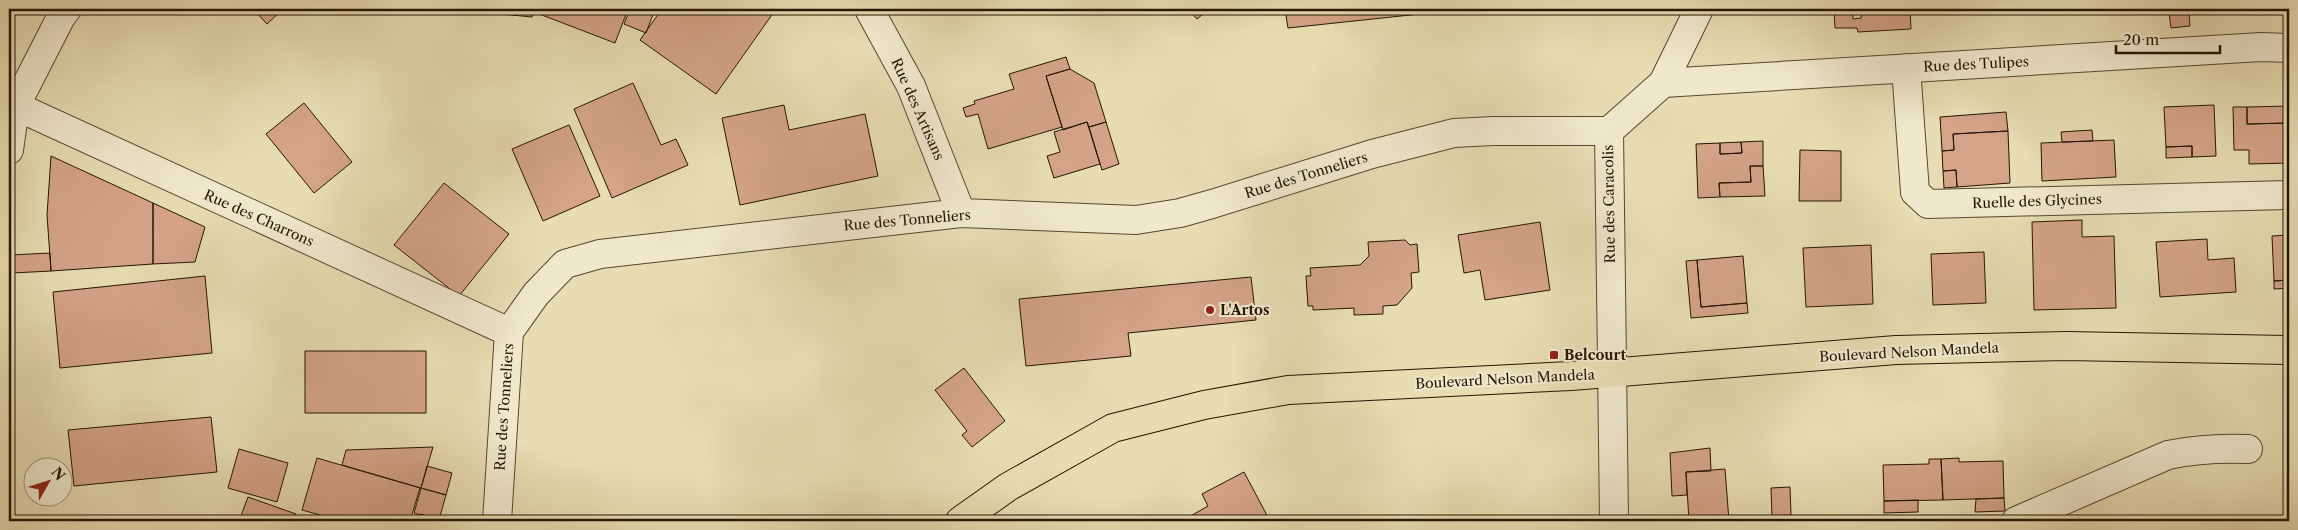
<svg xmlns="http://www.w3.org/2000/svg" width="2298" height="530" font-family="'Libre Caslon Text',serif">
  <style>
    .building { fill: #d4a388; stroke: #251503 }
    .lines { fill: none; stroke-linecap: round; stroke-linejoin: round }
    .street-casing { stroke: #56472f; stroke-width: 30 }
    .primary-casing { stroke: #251503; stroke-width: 30 }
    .street { stroke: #efe8cd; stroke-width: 28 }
    .primary { stroke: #e7dcb2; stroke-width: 28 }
    .poi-dot { fill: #8f2418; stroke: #efe8cd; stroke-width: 2 }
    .labels { text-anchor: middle; stroke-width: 4; stroke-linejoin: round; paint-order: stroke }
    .street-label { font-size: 14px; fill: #251503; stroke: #efe8cd }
    .poi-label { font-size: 14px; font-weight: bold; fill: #251503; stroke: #efe8cd; text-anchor: start }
  </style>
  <rect width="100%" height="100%" fill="#e7dcb2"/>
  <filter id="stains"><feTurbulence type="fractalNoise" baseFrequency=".004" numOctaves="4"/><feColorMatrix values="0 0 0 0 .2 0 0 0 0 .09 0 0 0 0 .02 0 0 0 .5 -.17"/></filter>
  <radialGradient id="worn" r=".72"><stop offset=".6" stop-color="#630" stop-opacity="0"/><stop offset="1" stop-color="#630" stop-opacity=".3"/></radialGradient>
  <path class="building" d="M253 9H283L267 24Z
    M386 9H408L388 15Z
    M481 9H534L532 17 480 12Z
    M535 9H628L615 43 534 12Z
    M630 9H655L646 33 624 24Z
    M662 9H776L716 94 640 40Z
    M1188 9H1209L1197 19Z
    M1285 9H1467L1288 28Z
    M1834 9H1853V19L1861 18 1863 9H1910L1911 29 1858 32 1857 28H1835Z
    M1953 9H1992V11L1953 13Z
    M2189 11 2190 26 2171 28 2169 13Z
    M1066 57 1070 69 1046 76 1062 127 988 149 978 114 966 117 963 108 975 104 974 101 1014 89 1009 74Z
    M1070 69 1094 83 1106 122 1089 127 1087 122 1063 130 1046 76Z
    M633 83 661 145 676 139 688 165 612 198 574 109Z
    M304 103 352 162 314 193 266 134Z
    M784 105 789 130 865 114 878 176 740 205 722 118Z
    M2214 105 2216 156 2192 157V146L2166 147 2164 107Z
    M2289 106V123L2247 124V107Z
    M2233 107H2247V124L2289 123V163L2249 164V150H2234Z
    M2006 112 2008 131 1953 134 1954 150 1942 151 1940 117Z
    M1087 122 1100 164 1054 178 1047 156 1060 152 1054 132Z
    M1106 122 1119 164 1102 170 1089 127Z
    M569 125 600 196 543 221 512 149Z
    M2092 130 2093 141 2062 142 2061 132Z
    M2008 131 2010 183 1957 187 1956 170 1943 171 1942 151 1954 150 1953 134Z
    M2114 140 2116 177 2042 181 2041 143Z
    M1763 141V166H1750L1751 182 1719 183 1720 197 1698 198 1696 144 1720 143V154L1742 153 1741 142Z
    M1741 142 1742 153 1720 154V143Z
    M2192 146V157L2166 158V147Z
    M1800 150 1841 151V201H1799Z
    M51 156 153 203V264L51 271 47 215Z
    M1750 166H1763L1765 196 1720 197 1719 183 1751 182Z
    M1956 170 1957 187 1944 188 1943 171Z
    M444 183 509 234 459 296 394 245Z
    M153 203 205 227 195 262 153 264Z
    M2082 220V237L2114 236 2116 308 2034 310 2032 222Z
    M1540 222 1550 290 1485 300 1480 270 1464 273 1458 235Z
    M2289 235V280L2274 281 2272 236Z
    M2207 239 2208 260 2234 258 2236 292 2160 297 2156 242Z
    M1405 240 1410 245 1417 244 1419 272 1411 273 1412 288 1397 305 1383 306V314L1354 315V308L1313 310V306H1308L1306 276H1311L1310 268 1360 265 1369 256 1368 242Z
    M1871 245 1873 304 1806 307 1803 248Z
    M1984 252 1986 303 1933 305 1931 254Z
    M50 253 51 271 12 273 11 255Z
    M1743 256 1747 303 1701 307 1697 260Z
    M1697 260 1701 307 1747 303 1748 313 1691 318 1686 261Z
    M205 276 212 353 60 368 53 292Z
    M1251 277 1256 320 1128 333 1131 356 1026 366 1019 299Z
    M2289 280V288L2274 289V281Z
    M305 351H426V413H305Z
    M964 368 1005 421 972 447 962 435 967 431 935 390Z
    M211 417 217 472 74 486 68 430Z
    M433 447 421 488 342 465 346 450Z
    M1710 448 1711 471 1686 472 1687 495 1672 496 1670 453Z
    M239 449 288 463 277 502 228 488Z
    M317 458 420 488 410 521H342L302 510Z
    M1959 458V462L2003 461 2004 498 1943 500 1941 459Z
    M1929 459H1941L1943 500 1884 501 1883 465 1929 464Z
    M427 466 452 473 446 495 421 488Z
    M1725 469 1729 521H1689L1686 472Z
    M1244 472 1270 521H1182L1208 506 1202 494Z
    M1790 487 1791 515 1772 516 1771 488Z
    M421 488 446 495 439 520 414 513Z
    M248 497 296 514 294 521H239Z
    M2004 498 2005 511 1975 512 1976 499Z
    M1918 500V512L1884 513V501Z
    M421 514 439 520V521H419Z
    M2194 515 2199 521H2185Z"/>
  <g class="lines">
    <defs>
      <path id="street" d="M869 9 911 86 961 213
        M1906 68 1915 192 1928 204 2289 195
        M1663 83 2261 47 2289 48
        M9 103 509 332
        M9 150 15 107 61 17 67 9
        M497 521 509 332 536 294 565 264 600 254 961 213 1136 220 1180 213 1212 204 1372 154 1454 133 1493 131H1609
        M1614 521 1609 131 1663 83 1699 9
        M2016 521 2168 455C2196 449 2220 448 2248 449"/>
      <path id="primary" d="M960 521 1008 487 1113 428 1204 405 1288 390 1571 376 1896 350 2066 346 2289 350"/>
    </defs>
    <use href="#street" class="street-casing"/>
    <use href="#primary" class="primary-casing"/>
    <use href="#street" class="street"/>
    <use href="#primary" class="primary"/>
  </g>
  <g class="poi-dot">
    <circle cx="1210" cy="310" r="5"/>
    <rect x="1549" y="350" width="10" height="10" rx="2.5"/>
  </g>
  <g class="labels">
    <g class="street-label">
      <text transform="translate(1976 64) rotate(-3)" y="5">Rue des Tulipes</text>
      <text transform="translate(918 109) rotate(66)" y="5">Rue des Artisans</text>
      <text transform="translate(1306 175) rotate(-17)" y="5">Rue des Tonneliers</text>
      <text transform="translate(2037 201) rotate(-2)" y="5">Ruelle des Glycines</text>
      <text transform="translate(1609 204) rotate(-91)" y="5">Rue des Caracolis</text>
      <text transform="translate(259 218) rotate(24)" y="5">Rue des Charrons</text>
      <text transform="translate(907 220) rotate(-5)" y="5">Rue des Tonneliers</text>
      <text transform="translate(1909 352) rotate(-3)" y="5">Boulevard Nelson Mandela</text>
      <text transform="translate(1505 379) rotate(-3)" y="5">Boulevard Nelson Mandela</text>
      <text transform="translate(504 407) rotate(-86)" y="5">Rue des Tonneliers</text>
    </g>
    <g class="poi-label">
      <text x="1220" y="315">L'Artos</text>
      <text x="1564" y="360">Belcourt</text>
    </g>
  </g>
  <rect width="2298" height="530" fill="none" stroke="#e7dcb2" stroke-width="30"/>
  <rect x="10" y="10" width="2278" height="510" fill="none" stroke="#251503" stroke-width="2.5"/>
  <rect x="15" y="15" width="2268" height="500" fill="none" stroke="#251503"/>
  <g transform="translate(48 482) rotate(51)"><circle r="24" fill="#efe8cd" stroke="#9e947c"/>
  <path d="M0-4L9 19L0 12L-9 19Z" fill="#8f2418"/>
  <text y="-8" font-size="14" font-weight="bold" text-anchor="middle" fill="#251503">N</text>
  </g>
  <path d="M2116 45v8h104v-8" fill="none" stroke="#251503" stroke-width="2.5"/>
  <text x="2123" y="45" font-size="15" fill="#251503" stroke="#efe8cd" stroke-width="4" paint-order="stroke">20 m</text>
  <rect width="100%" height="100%" filter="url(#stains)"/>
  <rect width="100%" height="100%" fill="url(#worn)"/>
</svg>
